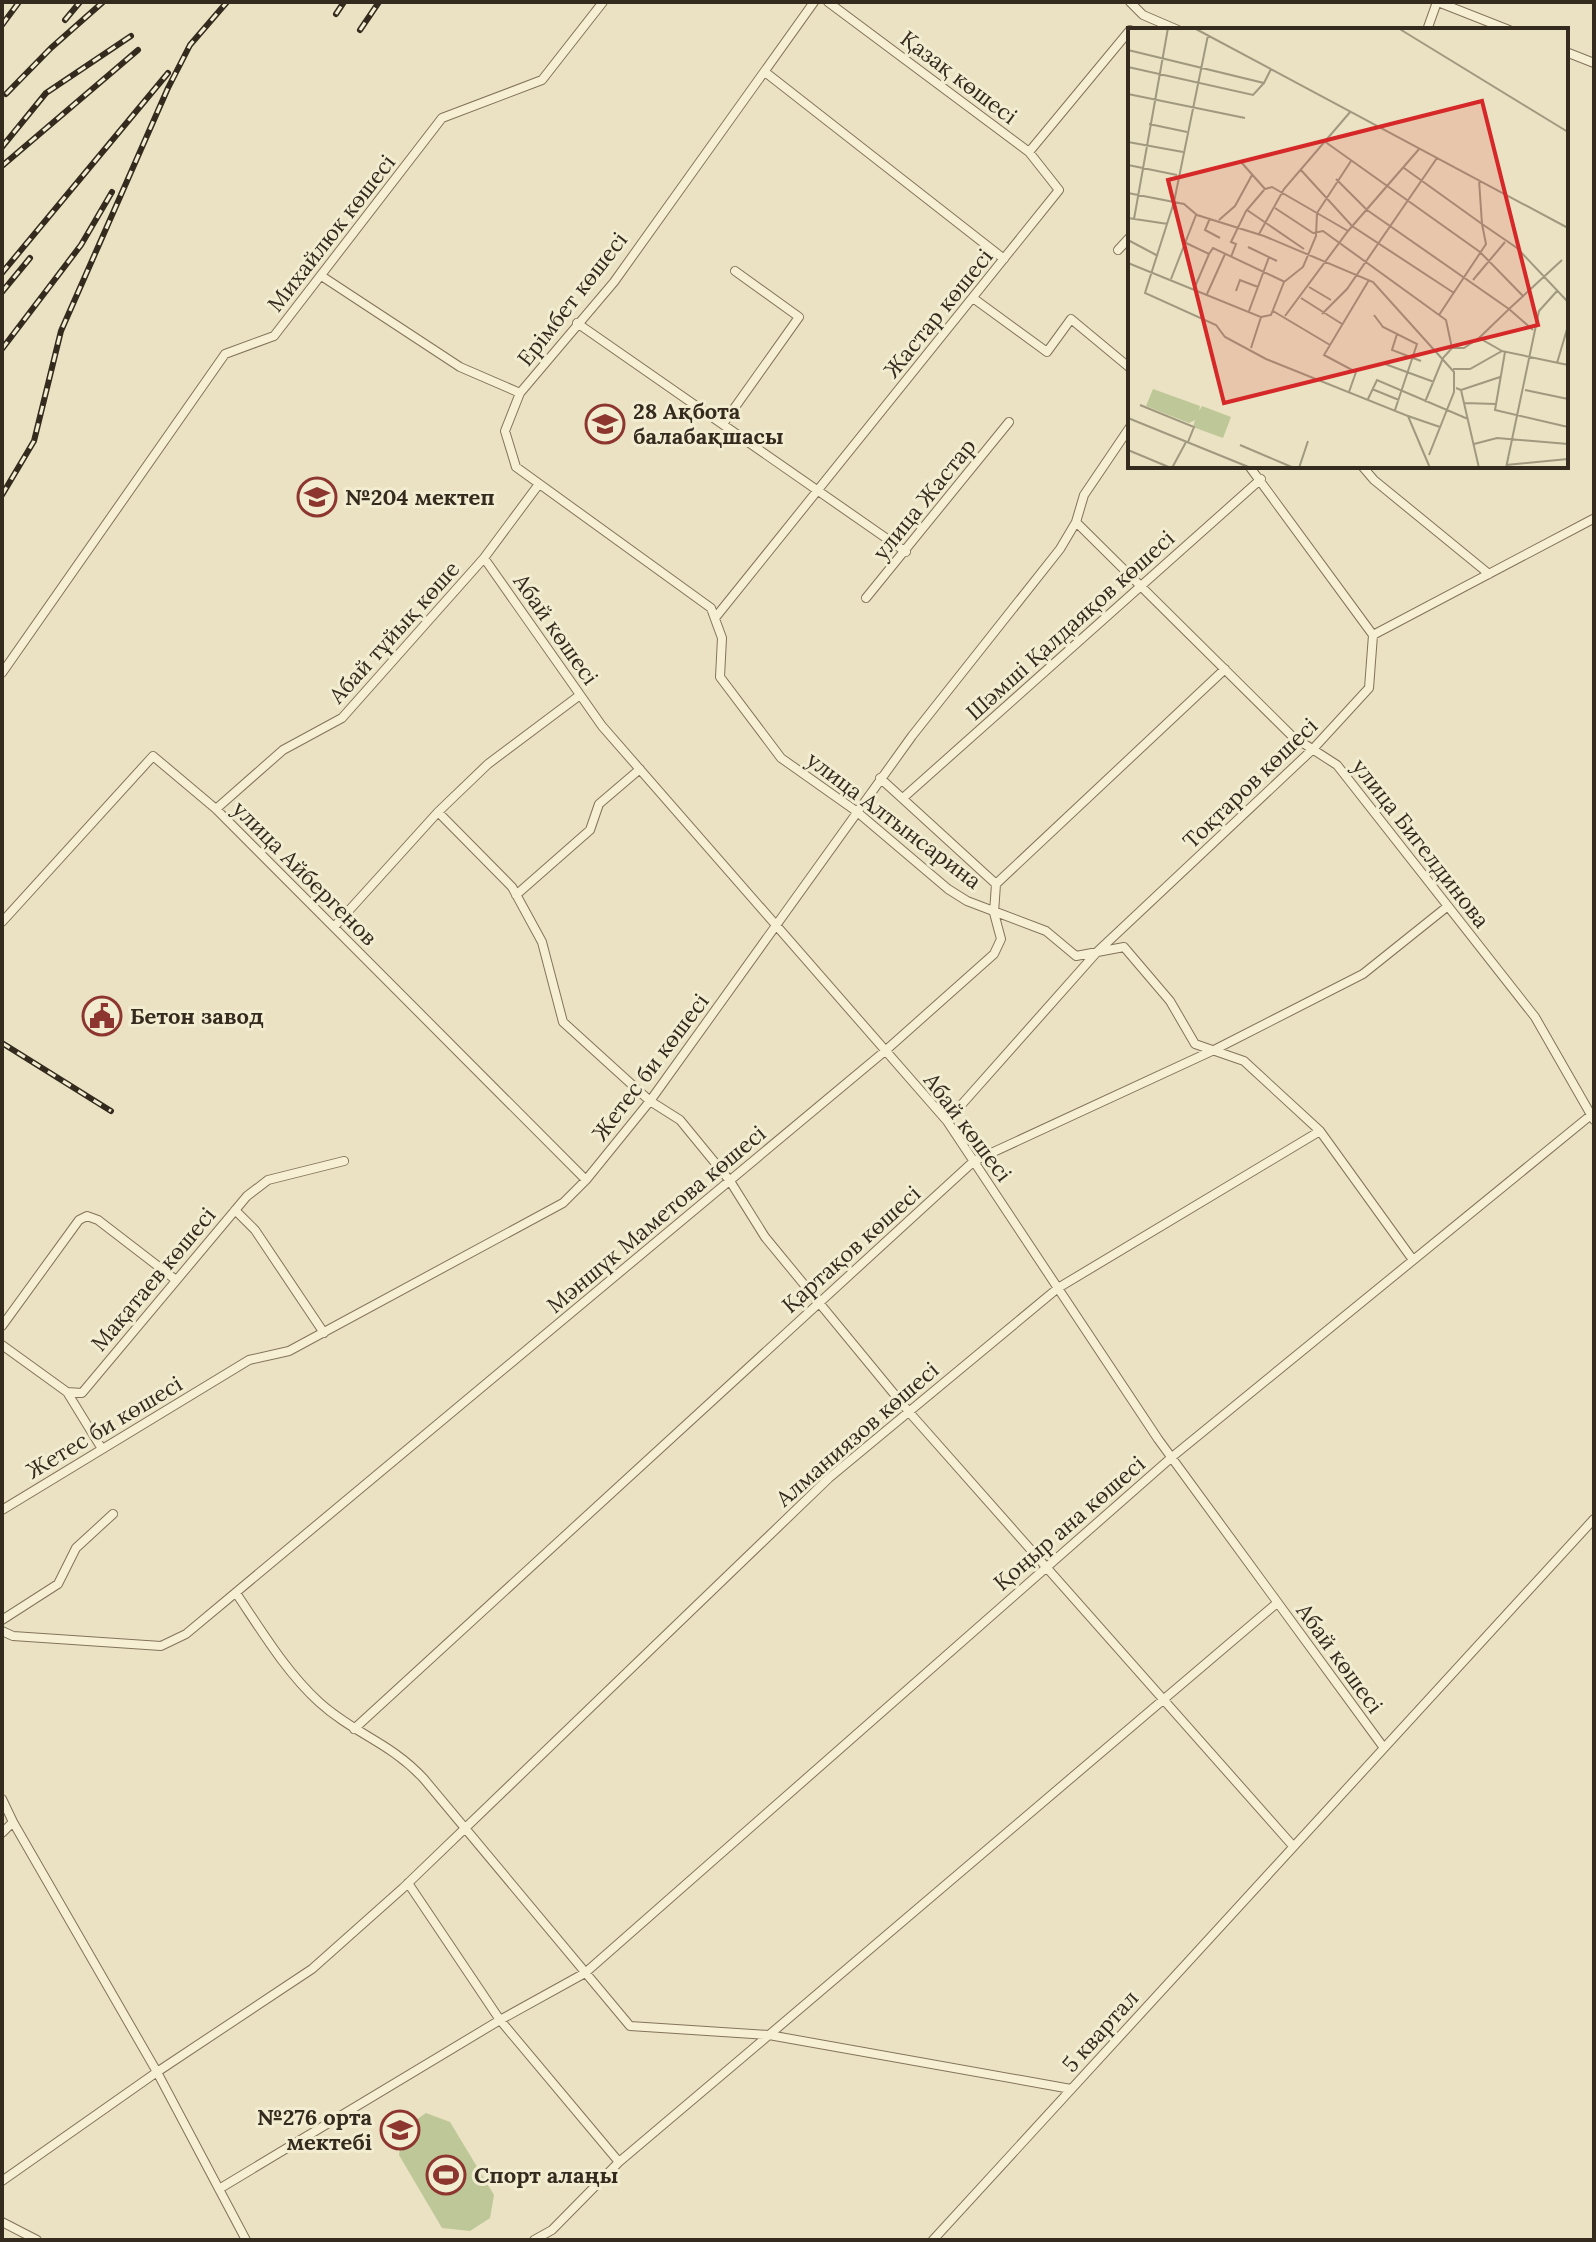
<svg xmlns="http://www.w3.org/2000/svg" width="1596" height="2242" font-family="Lora,serif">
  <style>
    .green { fill: #bec797 }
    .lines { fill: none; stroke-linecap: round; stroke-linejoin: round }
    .street-casing { stroke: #83735a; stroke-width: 10 }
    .street { stroke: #f6efd4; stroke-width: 8 }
    .rail-casing { stroke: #342a1e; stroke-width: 6 }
    .rail { stroke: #f2ecd1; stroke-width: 3; stroke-dasharray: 9; stroke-linecap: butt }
    .labels { text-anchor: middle; stroke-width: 6; stroke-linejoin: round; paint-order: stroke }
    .street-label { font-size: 22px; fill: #342a1e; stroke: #f2ecd1 }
    .poi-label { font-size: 22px; font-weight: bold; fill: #342a1e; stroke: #f2ecd1; text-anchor: start }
    .inset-road { fill: none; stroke: #a19880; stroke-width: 2 }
    .view { fill: #d62828; fill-opacity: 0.15; stroke: #d62828; stroke-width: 4 }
    .inset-edge { fill: none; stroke: #342a1e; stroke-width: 4 }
  </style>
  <rect width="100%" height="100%" fill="#eae2c2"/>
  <path class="green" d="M426 2113 450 2122 494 2195 490 2218 470 2231 442 2228 399 2155 403 2129Z"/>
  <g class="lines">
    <defs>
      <path id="street" d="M828 2 1029 152
        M1130 2 1143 15 1178 30
        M1438 2 1509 30
        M1427 30 1437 2
        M1566 52 1594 63
        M765 72 1004 259
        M1118 250 1130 237
        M323 277 460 367 520 393 614 282 814 2
        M973 298 1047 352 1071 319 1130 368
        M577 323 906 552
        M520 393 505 431 516 467 711 608 722 638 720 677 781 758 856 811 948 889 967 901 1046 931 1076 956 1124 947 1170 1001 1195 1044 1244 1061 1320 1131 1413 1260
        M723 424 799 317 735 271
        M1249 466 1373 635
        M1362 466 1374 480 1489 574
        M1076 522 1292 736 1337 765 1535 1017 1594 1120
        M484 558 602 726 947 1121 1158 1439 1384 1748
        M866 598 1009 422
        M715 618 1059 190 1029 152 1130 30
        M2 673 225 354 274 336 442 118 542 80 603 2
        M880 778 996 884
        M903 798 1261 479
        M216 809 283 750 342 718 484 558 539 484
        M438 812 512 887 542 942 563 1022 650 1101 680 1120 730 1181 765 1237 909 1412 1293 1846
        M516 895 590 830 599 804 640 769
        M2 922 153 756 216 809 586 1180
        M334 927 438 812 488 764 580 695
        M947 1121 1097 952 1313 749 1369 688 1373 635 1593 519
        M235 1210 255 1230 324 1333
        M2 1326 79 1220 87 1216 98 1220 176 1280
        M2 1345 67 1392 82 1393 247 1196 268 1180 344 1161
        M67 1392 102 1449
        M2 1510 249 1360 289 1351 563 1203 586 1180 650 1101 912 736 1060 549 1076 522 1084 495 1130 427
        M236 1593C261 1630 286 1672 319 1702 354 1734 390 1742 424 1779L630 2026 769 2035
        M2 1620 58 1584 76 1548 113 1514
        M2 1631 13 1636 161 1646 186 1634 885 1051 994 954 1001 939 994 913 996 884 1225 669
        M354 1729 974 1161 1214 1050 1363 974 1448 906
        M2 1799 13 1822 2 1833
        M408 1883 500 2020 619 2162
        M1071 2089 769 2035 1277 1603
        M2 2181 157 2072 13 1822
        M219 2189 500 2020 585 1973 1172 1457 1591 1115
        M2 2222 37 2240
        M246 2240 157 2072 312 1969 403 1888 829 1478 1058 1288 1320 1131
        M534 2240 552 2230 619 2162 769 2035
        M933 2240 1594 1519"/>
    </defs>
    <use href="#street" class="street-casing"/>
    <use href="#street" class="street"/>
    <defs>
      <path id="rail" d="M336 14 344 2
        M65 20 80 2
        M2 25 19 2
        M360 30 379 2
        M6 94 51 48 103 2
        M2 147 46 93 131 36
        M2 166 138 50
        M2 273 168 73
        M2 292 30 258
        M2 349 81 245 112 192
        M2 495 34 441 61 331 168 88 190 45 227 2
        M2 1043 111 1111"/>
    </defs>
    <use href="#rail" class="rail-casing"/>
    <use href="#rail" class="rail"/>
  </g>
  <defs>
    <symbol id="school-ring" viewBox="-11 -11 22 22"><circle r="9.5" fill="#f2ecd1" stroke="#8d362f" stroke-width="1.5"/><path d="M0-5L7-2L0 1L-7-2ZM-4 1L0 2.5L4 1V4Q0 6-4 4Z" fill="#8d362f"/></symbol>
    <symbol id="civic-ring" viewBox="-11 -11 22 22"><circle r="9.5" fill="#f2ecd1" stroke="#8d362f" stroke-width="1.5"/><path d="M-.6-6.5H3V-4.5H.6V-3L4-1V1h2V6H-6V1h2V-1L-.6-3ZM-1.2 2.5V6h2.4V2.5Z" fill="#8d362f"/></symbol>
    <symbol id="stadium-ring" viewBox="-11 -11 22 22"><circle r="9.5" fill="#f2ecd1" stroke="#8d362f" stroke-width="1.5"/><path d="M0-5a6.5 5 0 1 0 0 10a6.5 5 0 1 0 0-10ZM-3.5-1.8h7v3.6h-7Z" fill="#8d362f"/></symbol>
  </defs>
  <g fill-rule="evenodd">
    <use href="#school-ring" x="583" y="402" width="44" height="44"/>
    <use href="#school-ring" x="295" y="475" width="44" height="44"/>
    <use href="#civic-ring" x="80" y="994" width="44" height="44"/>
    <use href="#school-ring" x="378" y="2108" width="44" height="44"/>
    <use href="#stadium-ring" x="424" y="2153" width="44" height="44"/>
  </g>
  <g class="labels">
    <g class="street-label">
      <text transform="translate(959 77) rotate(37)" y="8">Қазақ көшесі</text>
      <text transform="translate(331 233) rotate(-52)" y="8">Михайлюк көшесі</text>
      <text transform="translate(572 299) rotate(-52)" y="8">Ерімбет көшесі</text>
      <text transform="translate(938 313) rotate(-51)" y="8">Жастар көшесі</text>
      <text transform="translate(924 499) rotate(-51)" y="8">улица Жастар</text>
      <text transform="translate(1070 625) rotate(-42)" y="8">Шәмші Қалдаяқов көшесі</text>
      <text transform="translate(556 629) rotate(55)" y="8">Абай көшесі</text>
      <text transform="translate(394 632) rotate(-48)" y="8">Абай тұйық көше</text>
      <text transform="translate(1250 783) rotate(-44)" y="8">Тоқтаров көшесі</text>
      <text transform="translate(894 820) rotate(37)" y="8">улица Алтынсарина</text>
      <text transform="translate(1421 843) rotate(52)" y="8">улица Бигелдинова</text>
      <text transform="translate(305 873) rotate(45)" y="8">улица Айбергенов</text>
      <text transform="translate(650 1067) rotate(-53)" y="8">Жетес би көшесі</text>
      <text transform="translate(968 1127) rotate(53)" y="8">Абай көшесі</text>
      <text transform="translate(656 1219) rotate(-40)" y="8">Мәншүк Маметова көшесі</text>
      <text transform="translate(851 1249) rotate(-42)" y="8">Қартақов көшесі</text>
      <text transform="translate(153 1279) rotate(-50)" y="8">Мақатаев көшесі</text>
      <text transform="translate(104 1427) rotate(-31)" y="8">Жетес би көшесі</text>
      <text transform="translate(857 1434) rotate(-41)" y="8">Алманиязов көшесі</text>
      <text transform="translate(1069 1523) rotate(-41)" y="8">Қоңыр ана көшесі</text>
      <text transform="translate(1340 1658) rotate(54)" y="8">Абай көшесі</text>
      <text transform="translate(1100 2031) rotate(-48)" y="8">5 квартал</text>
    </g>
    <g class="poi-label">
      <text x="633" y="419">28 Ақбота<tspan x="633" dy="25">балабақшасы</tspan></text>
      <text x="345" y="505">№204 мектеп</text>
      <text x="130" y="1024">Бетон завод</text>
      <text x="372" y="2125" text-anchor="end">№276 орта<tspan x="372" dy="25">мектебі</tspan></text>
      <text x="474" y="2183">Спорт алаңы</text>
    </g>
  </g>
  <g transform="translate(1128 28)">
    <rect width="440" height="440" fill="#eae2c2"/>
    <path d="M25 361 72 378 71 383 74 378 103 389 95 410 65 399 67 392 61 395 18 378Z" fill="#bec797"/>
    <path class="inset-road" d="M66 0 440 200M270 0 440 104M80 7 46 174 17 265 88 297 97 309 138 331 280 388 302 440M0 22 136 55 143 41M0 39 125 67 136 55M0 66 117 90M21 96 59 104M196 113 352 224 395 268M0 114 55 124M113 134 137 161 144 159 220 203M0 137 49 147M276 140 354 196 351 152M172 141 224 198 326 265M208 151 239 182 381 281 434 232M0 165 56 176 69 187 136 208 245 254 326 344V364L301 427M147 180 185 205 195 203 318 292 324 320M119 182 176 221M0 190 40 196M82 190 77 202 92 210M6 191 40 0M91 192 107 178 124 147M354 196 389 220 440 274M131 206 156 161 223 83M0 212 30 228M58 215 81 226 85 220 157 254M120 219 149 233M103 229 108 216 103 214 118 183 136 162M0 235 133 289 123 320M43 251 68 187M345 252 377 214M181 259 203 272M66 261 81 226M108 263 112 252 130 259M79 266 97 226M173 270 214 296M121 283 141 229M145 283 202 317M194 286 219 261 309 130M246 287 255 299 289 316 267 382M311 287 358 216 354 196M157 288 220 203 292 120M133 289 143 287 156 254 175 239 188 208 189 185 223 133M269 306 264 322 293 333M351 310 381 281 405 302M377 324 367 382 440 399M429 335 440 298M257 336 306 354M325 341H342L374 323 440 337M328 360 333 362 351 440M244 361 271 372M333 362 372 349M397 362 440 371M221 364 228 344 196 327 241 252M240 371 249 352 340 391M297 374 315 330 324 320H336L351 310 374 323M336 375 368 376M12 377 66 399 60 414M280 388 312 399M0 390 123 440M346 416 369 410 440 416M112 417 166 440M0 422 43 440M378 437 440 431M44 440 58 414M171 440 180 413M378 440 411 283 429 263"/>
    <path class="view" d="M354 73 410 297 96 375 40 152Z"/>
    <rect width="440" height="440" class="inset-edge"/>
  </g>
  <rect width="1596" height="2242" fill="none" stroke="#342a1e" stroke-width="8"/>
</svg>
